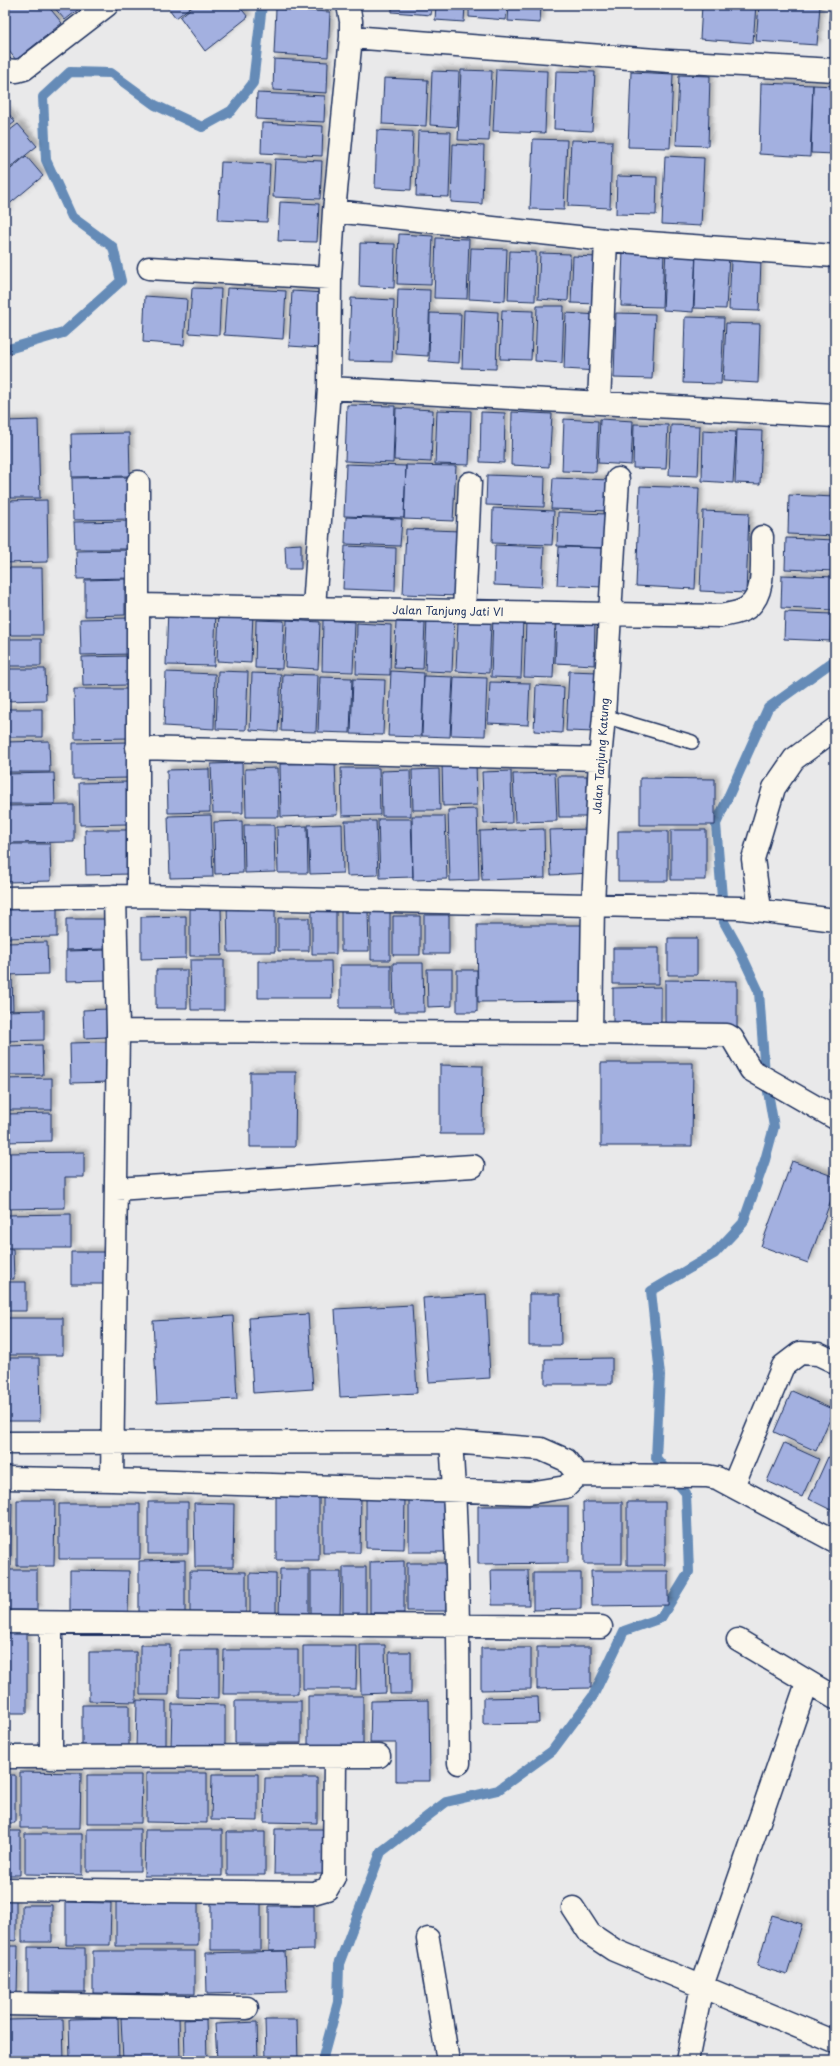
<svg xmlns="http://www.w3.org/2000/svg" width="840" height="2066" font-family="'Playpen Sans',sans-serif">
  <style>
    .lines { fill: none; stroke-linecap: round; stroke-linejoin: round }
    .stream { stroke: #658bb7; stroke-width: 10 }
    .building { fill: #a3b0e0; stroke: #1b2f5e; filter: url(#shadow) }
    .lane-casing { stroke: #1b2f5e; stroke-width: 16 }
    .street-casing { stroke: #1b2f5e; stroke-width: 25 }
    .lane { stroke: #fbf7ec; stroke-width: 13 }
    .street { stroke: #fbf7ec; stroke-width: 22 }
    .labels { text-anchor: middle; stroke-width: 3.5; stroke-linejoin: round; paint-order: stroke }
    .street-label { font-size: 11px; fill: #1b2f5e; stroke: #fbf7ec }
  </style>
  <defs>
    <filter id="shadow"><feDropShadow dx="3.5" dy="-3.5" stdDeviation="2" flood-color="#0004"/></filter>
  </defs>
  <rect width="100%" height="100%" fill="#e9e9ea"/>
  <filter id="ink" filterUnits="userSpaceOnUse"><feTurbulence type="fractalNoise" baseFrequency=".025" numOctaves="2"/><feDisplacementMap in="SourceGraphic" scale="8" xChannelSelector="R" yChannelSelector="G"/><feConvolveMatrix kernelMatrix="1 2 1 2 8 2 1 2 1" color-interpolation-filters="sRGB"/></filter>
  <g filter="url(#ink)">
    <g class="lines">
      <path class="stream" d="M5 350 63 333 121 281 113 247 72 217 46 160 43 97 70 72 111 73 155 105 202 127 231 111 253 83 262 5
        M322 2061 338 2002 339 1964 381 1852 446 1802 498 1790 552 1751 593 1696 624 1631 661 1618 689 1572 686 1493 656 1458 660 1375 651 1291 714 1254 743 1223 765 1160 774 1127 765 1074 759 992 739 949 724 922 716 824 768 708 835 660"/>
    </g>
    <path class="building" d="M11 5H47L62 23 16 60 5 46V10Z
      M52 5H84L65 20Z
      M166 5H193L176 18Z
      M195 5H238L248 17 205 51 180 17Z
      M392 5H432L431 15 392 12Z
      M436 5H465L464 22 435 20Z
      M469 5H507L506 20 469 17Z
      M509 5H541L540 23 508 21Z
      M702 5H756L753 43 700 39Z
      M759 5H820L817 45 756 41Z
      M830 5H835V22L829 21Z
      M276 9 330 12 328 57 274 54Z
      M274 59 328 62 327 93 273 90Z
      M496 69 547 71 545 133 493 131Z
      M461 70 492 71 489 141 458 140Z
      M432 71 459 72 457 127 430 125Z
      M556 71 595 72 592 131 554 129Z
      M631 72 673 74 670 148 628 147Z
      M679 75 710 76 708 146 676 145Z
      M384 78 428 80 426 126 382 124Z
      M761 83 813 85 810 157 759 154Z
      M813 85 835 86V154L811 153Z
      M257 93 325 96 324 122 256 119Z
      M5 109 15 122 5 130Z
      M262 123 323 126 322 156 261 153Z
      M18 124 37 146 5 172V134Z
      M377 130 413 132 411 190 375 188Z
      M418 131 451 132 449 197 416 196Z
      M533 139 567 140 564 210 530 209Z
      M571 140 612 141 610 208 568 206Z
      M453 144 484 146 482 204 451 202Z
      M26 156 43 176 7 206 5 203V174Z
      M665 156 704 158 701 226 662 224Z
      M275 159 322 161 320 199 273 197Z
      M221 162 270 164 267 222 218 220Z
      M617 176 657 177 656 215 616 214Z
      M280 202 319 204 317 242 278 241Z
      M5 205 9 210 5 213Z
      M399 234 433 236 431 285 397 284Z
      M436 238 469 239 467 299 434 298Z
      M360 243 395 244 394 288 359 286Z
      M471 248 507 249 505 301 469 299Z
      M623 250 664 251 662 307 621 306Z
      M666 250 696 251 693 312 663 310Z
      M510 251 536 252 535 301 508 300Z
      M540 253 570 254 568 301 538 299Z
      M696 254 729 256 726 309 694 308Z
      M573 256 598 257 597 304 571 303Z
      M731 260 761 261 759 311 729 310Z
      M192 288 221 289 219 335 189 333Z
      M227 288 286 291 283 339 224 335Z
      M398 289 430 290 428 356 396 354Z
      M292 291 324 293 321 348 289 346Z
      M145 296 187 299 184 345 143 342Z
      M351 298 394 300 392 362 348 361Z
      M537 306H564L562 363 535 361Z
      M464 310 498 312 496 369 462 368Z
      M502 310 533 311 531 360 500 359Z
      M430 313 461 314 459 363 429 361Z
      M566 313 599 315 597 371 564 369Z
      M616 313 655 314 652 379 614 378Z
      M685 317 724 318 721 384 683 383Z
      M726 323 760 324 758 383 723 381Z
      M347 405 395 406 393 463 345 461Z
      M396 408 433 410 431 462 394 460Z
      M437 410 471 411 469 465 435 464Z
      M481 412 505 413 504 463 480 462Z
      M512 412 552 414 549 467 511 465Z
      M564 419 598 421 596 472 562 471Z
      M600 419 633 421 631 465 598 463Z
      M38 420 40 498H5V421Z
      M634 424 668 425 666 469 633 468Z
      M671 425 700 426 698 476 669 475Z
      M703 430 736 432 733 483 702 481Z
      M737 430 762 431 760 484 735 483Z
      M129 433 130 476 72 477 71 434Z
      M346 464 406 466 404 518 344 516Z
      M406 465 456 466 453 521 404 519Z
      M487 475 545 477 544 507 486 505Z
      M130 477 131 519 73 520 72 478Z
      M553 478 611 480 610 511 551 509Z
      M640 486 699 488 695 589 636 586Z
      M789 495 835 497V536L788 534Z
      M47 500 48 562 5 563V501Z
      M493 508 554 511 552 545 492 543Z
      M703 511 749 513 746 593 700 591Z
      M558 512 606 514 604 548 557 546Z
      M346 517 402 519 400 546 345 544Z
      M130 521 131 549H75L74 522Z
      M406 529 460 531 458 596 403 594Z
      M786 538 835 540V571L785 569Z
      M301 544V569H286L285 545Z
      M495 545 544 547 542 587 494 585Z
      M345 546 396 548 395 591 343 589Z
      M559 547 604 548 603 587 557 585Z
      M131 550V578L77 579 76 551Z
      M5 568H42L43 635H5Z
      M782 575 835 577V610L781 608Z
      M125 579V615L85 616V580Z
      M168 608 216 610 214 666 166 665Z
      M219 611 253 613 251 663 217 661Z
      M785 612 831 614 830 641 784 639Z
      M493 616 523 618 521 678 491 677Z
      M131 618 132 654 81 655 80 619Z
      M427 618 454 619 452 672 425 671Z
      M256 620 284 621 282 669 255 668Z
      M287 620 320 622 318 669 285 667Z
      M323 620 355 622 353 672 322 671Z
      M458 621 491 623 489 673 456 671Z
      M526 621 555 622 553 678 524 677Z
      M557 621 595 622 594 665 555 663Z
      M396 622 425 623 423 669 394 668Z
      M357 623 391 625 390 675 356 674Z
      M5 639H41V666H5Z
      M128 656V685L83 686 82 657Z
      M5 669H45L46 700 5 701Z
      M218 671 248 672 246 730 216 729Z
      M391 671 424 673 421 737 388 736Z
      M569 671 598 672 596 732 566 731Z
      M166 672 215 674 214 729 164 726Z
      M252 673 281 674 278 732 250 730Z
      M283 674 318 675 316 732 281 731Z
      M424 676 453 677 450 737 422 736Z
      M320 677 352 678 350 733 318 732Z
      M454 677 487 678 485 736 451 735Z
      M353 679 385 680 383 735 351 734Z
      M490 682 530 683 528 725 488 723Z
      M536 685 564 687 562 733 534 731Z
      M74 689H130V738L75 739Z
      M5 709H42V737H5Z
      M49 741 50 772H5V742Z
      M130 742V778L73 779V743Z
      M476 762 477 805 443 806 442 763Z
      M242 763 243 813H213L211 764Z
      M335 763 337 815 281 817 280 764Z
      M278 768 279 817H246L245 769Z
      M341 768H379L380 815 342 816Z
      M209 769 210 812 168 813 167 770Z
      M439 769 440 810H413L412 770Z
      M410 770 411 816H382L381 771Z
      M511 771 512 823 484 824 482 772Z
      M54 773 55 804H5V774Z
      M555 773 557 821 515 822 513 774Z
      M558 776H587L588 817H559Z
      M640 778 715 779V825H640Z
      M128 782V824L80 825 79 783Z
      M74 805V842L5 843V806Z
      M477 809 479 880 450 881 448 810Z
      M211 815 213 877 170 878 168 816Z
      M412 816H445L447 879 413 880Z
      M378 819H411L413 877 380 878Z
      M242 821 243 873 215 874 214 822Z
      M345 821H376L378 875 347 876Z
      M342 824 343 873 310 874 308 825Z
      M244 825H274L275 872 245 873Z
      M307 826 308 873H278L277 827Z
      M544 829 545 878 482 880 480 831Z
      M591 829 592 873 551 875 549 830Z
      M85 830H129L130 874 86 875Z
      M671 830H706V880H671Z
      M618 831H668V881H618Z
      M5 844H50L51 881 5 882Z
      M57 903V937L5 938V904Z
      M227 905H275V952H228Z
      M190 907H221L222 956H190Z
      M336 910V954H312V911Z
      M341 911H368L369 951H341Z
      M371 911H390V960H371Z
      M424 915H449V954H424Z
      M186 916V958L141 959V917Z
      M393 916H420V955H393Z
      M278 918H309V951H278Z
      M66 919H106L107 949 66 950Z
      M477 925H587L588 1001 478 1002Z
      M668 938H697V975H668Z
      M47 942 48 974 5 975V943Z
      M613 948H659V984H613Z
      M108 950V980L66 981V951Z
      M190 960H224V1010H191Z
      M258 961H331L332 998H258Z
      M393 963H423L424 1012H394Z
      M340 965H391V1008H340Z
      M427 969H452V1006L428 1007Z
      M156 970H187V1008H156Z
      M457 970H477V1012H457Z
      M5 975H12L13 1010H5Z
      M835 976V1005L829 1004Z
      M665 980 737 981V1029H665Z
      M661 987V1023H613V988Z
      M108 1009V1037L84 1038 83 1010Z
      M44 1010V1040L5 1041V1011Z
      M110 1042 111 1082 71 1083 70 1043Z
      M42 1045 43 1075H5V1046Z
      M601 1063H693L692 1146H601Z
      M440 1065 483 1066 482 1134H440Z
      M250 1072H296L295 1147H250Z
      M52 1078V1110H5V1079Z
      M51 1113V1141L5 1142V1114Z
      M84 1152V1177H65V1208L5 1209V1153Z
      M792 1161 835 1177V1189L808 1263 761 1246Z
      M71 1214V1248H5V1215Z
      M5 1249H13L14 1279H5Z
      M71 1252H112V1284H71Z
      M5 1282H26V1311H5Z
      M486 1294 490 1378 429 1382 423 1298Z
      M529 1294H560L561 1345H529Z
      M412 1305 417 1393 340 1397 335 1309Z
      M308 1314 313 1389 253 1393 249 1318Z
      M233 1316 237 1399 157 1403 153 1321Z
      M5 1318H63V1355H5Z
      M5 1358H39L40 1421H5Z
      M612 1358V1384H545V1359Z
      M792 1391 834 1410 816 1451 774 1432Z
      M835 1421V1432L832 1430Z
      M784 1443 819 1459 802 1497 767 1481Z
      M828 1457 835 1460V1512L809 1499Z
      M276 1494H319V1560H276Z
      M323 1495H361L360 1553H323Z
      M409 1495H449V1552H409Z
      M366 1498 405 1499 404 1549 366 1548Z
      M17 1500H55L54 1566H17Z
      M148 1502H188V1554H148Z
      M583 1502H622V1564H584Z
      M627 1502H665V1565H627Z
      M5 1503H12L11 1566H5Z
      M194 1503 234 1504 233 1567H195Z
      M59 1504H140V1559H59Z
      M478 1506H568V1563L478 1564Z
      M185 1560V1617L139 1616V1561Z
      M404 1561V1613H370V1562Z
      M407 1563H446V1611H407Z
      M343 1567H366V1617L343 1616Z
      M280 1569H309V1615H279Z
      M5 1570H37V1610H5Z
      M70 1570 129 1571 128 1613H70Z
      M491 1570H528L529 1605H492Z
      M190 1571 246 1572V1617H190Z
      M591 1571H668V1605L592 1606Z
      M311 1572H341L340 1615H311Z
      M250 1573 276 1574V1618L250 1617Z
      M533 1573H581V1609L533 1610Z
      M5 1627H27V1713H5Z
      M140 1645H170L169 1695H140Z
      M360 1645H385L386 1693 361 1694Z
      M303 1646H357L356 1689H303Z
      M537 1647H591V1688L537 1689Z
      M481 1648H531V1689L481 1690Z
      M179 1650H219V1698L179 1697Z
      M224 1650H298V1694H223Z
      M89 1652H136V1702L89 1701Z
      M389 1652H411V1694H390Z
      M308 1696H363V1748H308Z
      M538 1697 539 1723 483 1724V1698Z
      M137 1700 166 1701V1749H136Z
      M429 1700 430 1781H396V1743H370L371 1701Z
      M235 1701H301V1743H235Z
      M172 1704 225 1705V1748H171Z
      M82 1705H129V1747H82Z
      M20 1772 81 1773 80 1828H20Z
      M146 1773H207V1823L146 1822Z
      M212 1774H258V1821L211 1820Z
      M5 1775H15V1823H5Z
      M87 1775H142L141 1823H87Z
      M265 1778H317V1823L264 1822Z
      M87 1829H140V1871H87Z
      M275 1829H326L325 1874H274Z
      M145 1830H222V1876H144Z
      M5 1831H20V1875H5Z
      M227 1832H265V1875H227Z
      M25 1834H82V1875L25 1874Z
      M5 1894H16V1941L5 1940Z
      M116 1896 198 1897V1946H116Z
      M66 1902 111 1903 110 1945H66Z
      M211 1903H261V1950H211Z
      M22 1905H52V1942H22Z
      M269 1906H314V1950L269 1951Z
      M772 1915 802 1924 787 1975 757 1966Z
      M5 1946H18L17 1995H5Z
      M28 1947 85 1948V1992H28Z
      M93 1951H195V1994L93 1993Z
      M285 1951 287 1992 207 1994 206 1953Z
      M179 2016 180 2061H123L121 2018Z
      M118 2018 119 2061H70L69 2019Z
      M63 2019 64 2061H8L7 2020Z
      M206 2019 207 2061H185L184 2020Z
      M265 2020H297L298 2061H266Z
      M257 2022 258 2061H217L215 2024Z"/>
    <g class="lines">
      <defs>
        <path id="lane" d="M604 716 692 742"/>
        <path id="street" d="M351 37 669 61 835 70
          M5 70 17 71 24 69 107 5
          M334 211 606 240 835 256
          M149 268 330 278
          M329 388 835 416
          M599 403 606 240
          M139 605 721 616C729 614 740 613 747 608 767 594 761 559 762 537
          M314 608 329 388 330 278 334 211 351 37V21L348 5
          M464 611 470 483
          M137 748 600 759
          M138 896V482
          M5 898 138 896 740 908 835 920
          M760 909 753 859 774 788 794 759 835 729
          M118 1031 591 1033 727 1035 732 1038 751 1070 835 1118
          M591 1033 593 904 600 759 604 716 618 479
          M116 1189 473 1166
          M451 1442C459 1549 458 1656 459 1763
          M5 1443 451 1442 541 1449 566 1460 578 1475
          M5 1478 112 1480 529 1493 566 1487 578 1475 707 1476 717 1478 835 1541
          M112 1480 118 1031 115 896
          M733 1486 783 1366 800 1353 818 1354 835 1362
          M5 1622 601 1627
          M51 1623V1758
          M738 1640 835 1698
          M5 1757 379 1756
          M5 1889 313 1893 327 1889 334 1877 335 1757
          M573 1908 590 1934 614 1950 835 2042
          M428 1939 448 2061
          M5 2004 247 2008
          M687 2061 702 1986 807 1683"/>
      </defs>
      <use href="#lane" class="lane-casing"/>
      <use href="#street" class="street-casing"/>
      <use href="#lane" class="lane"/>
      <use href="#street" class="street"/>
    </g>
  </g>
  <g class="labels">
    <g class="street-label">
      <text transform="translate(448 611) rotate(1)" y="4">Jalan Tanjung Jati VI</text>
      <text transform="translate(601 756) rotate(-86)" y="4">Jalan Tanjung Katung</text>
    </g>
  </g>
  <rect width="840" height="2066" fill="none" stroke="#fbf7ec" stroke-width="20"/>
  <rect x="10" y="10" width="820" height="2046" fill="none" stroke="#1b2f5e" stroke-width="1.5" filter="url(#ink)"/>
</svg>
